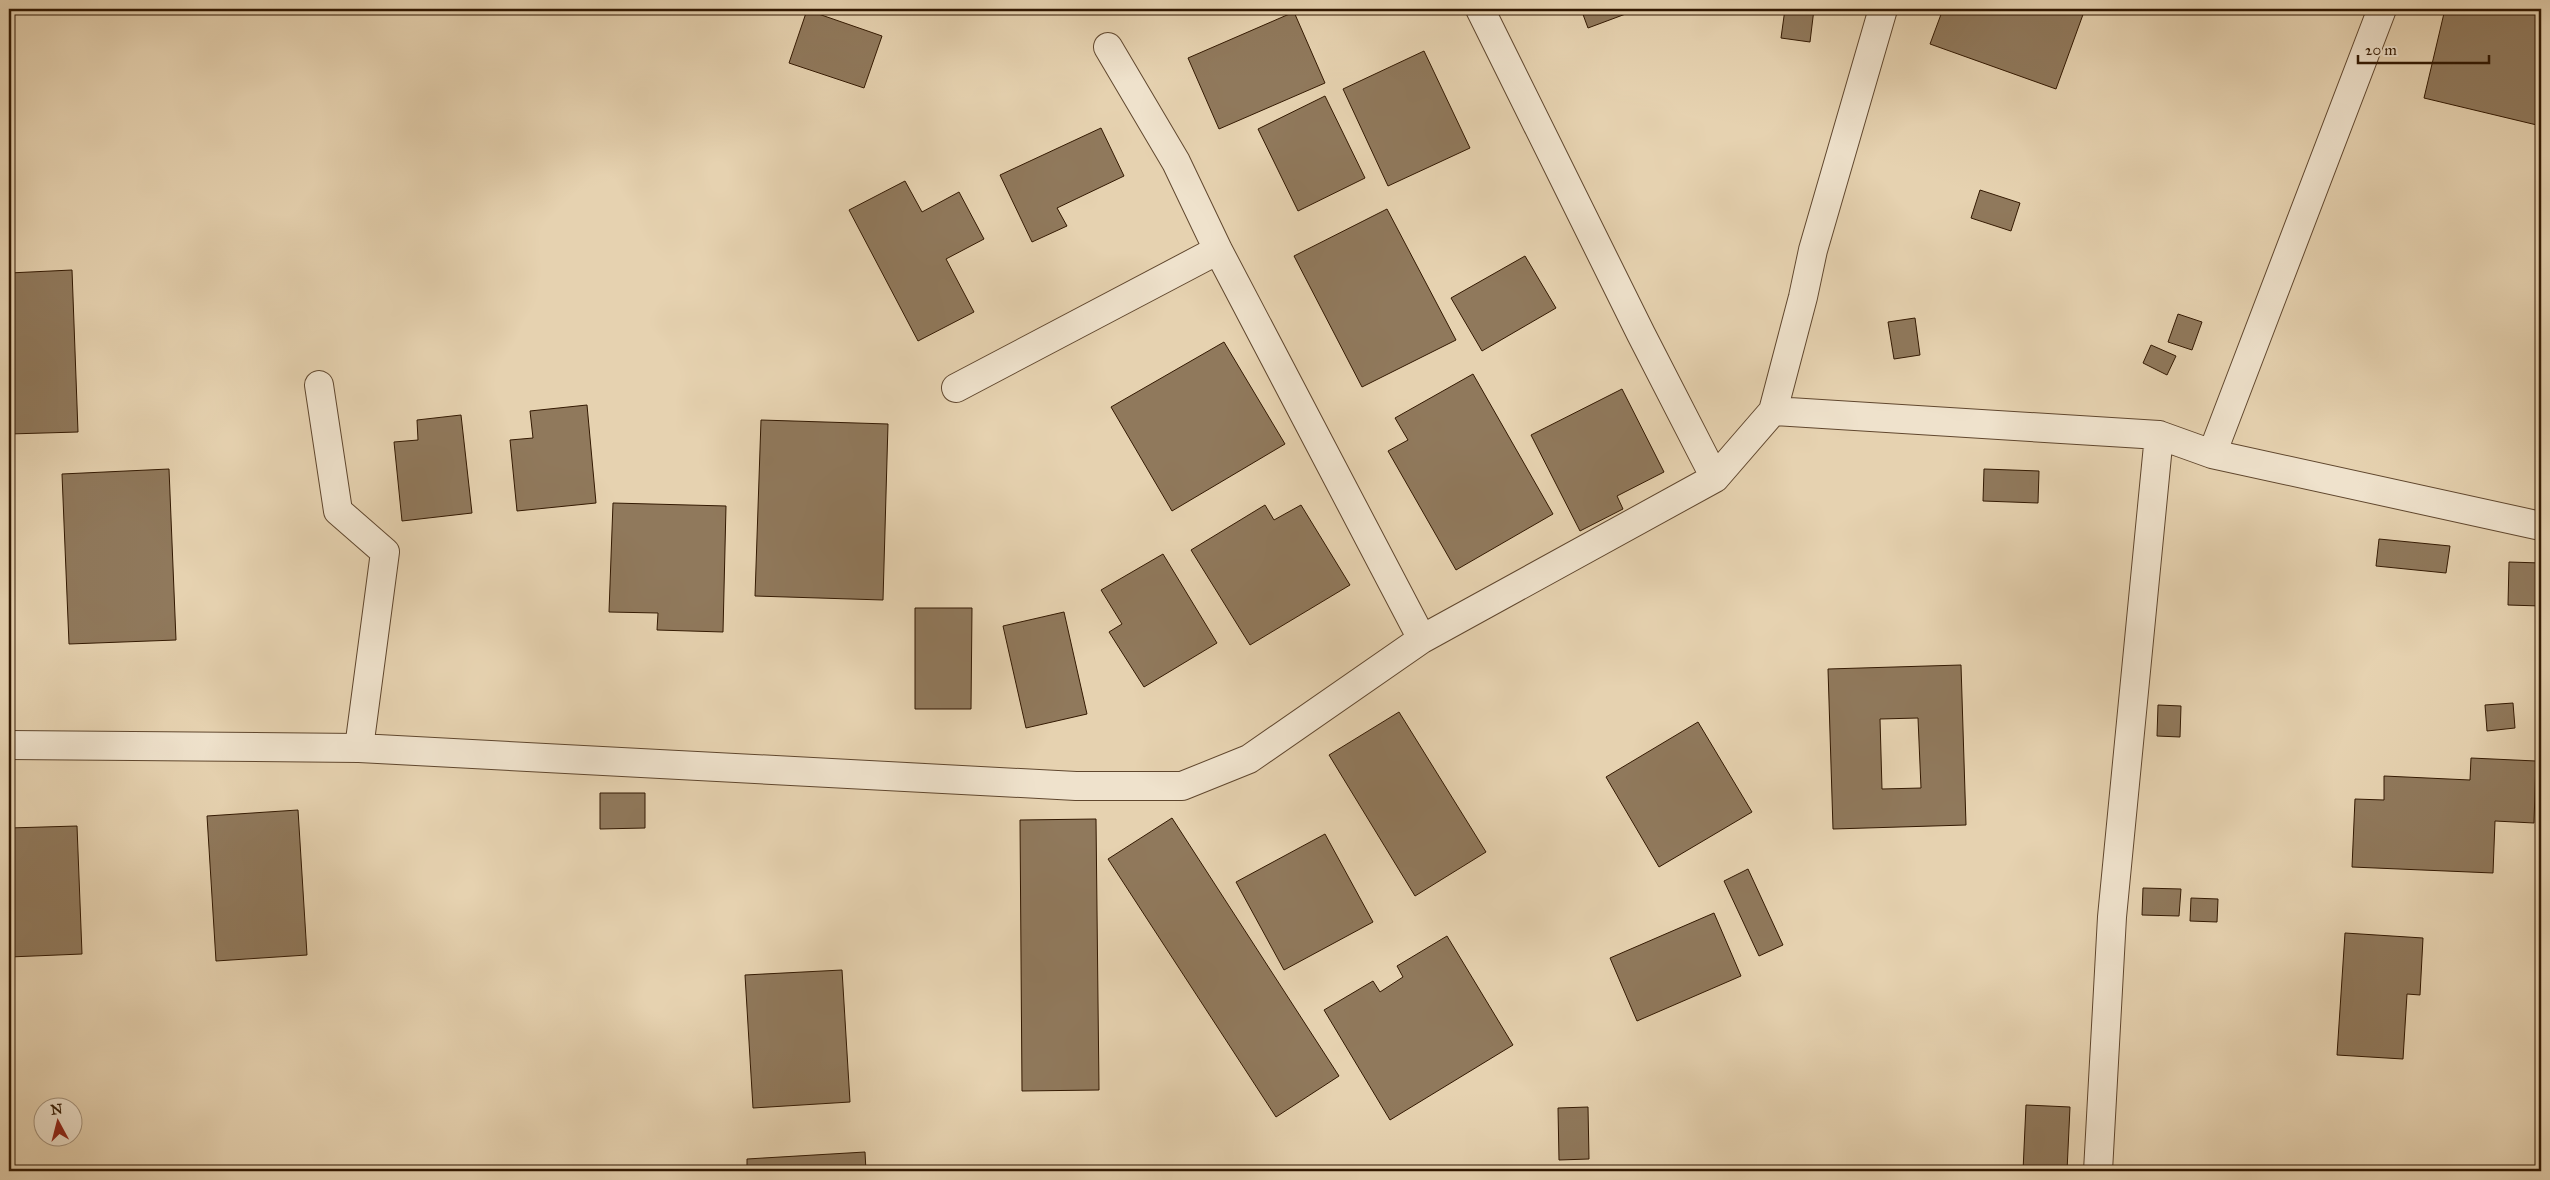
<svg xmlns="http://www.w3.org/2000/svg" width="2550" height="1180" font-family="'IM FELL Great Primer',serif">
  <style>
    .building { fill: #90795c; stroke: #331902; fill-rule: evenodd }
    .lines { fill: none; stroke-linecap: round; stroke-linejoin: round }
    .minor-casing { stroke: #60472e; stroke-width: 30 }
    .minor { stroke: #efe2cc; stroke-width: 28 }
  </style>
  <rect width="100%" height="100%" fill="#e6d2b0"/>
  <filter id="stains"><feTurbulence type="fractalNoise" baseFrequency=".004" numOctaves="4"/><feColorMatrix values="0 0 0 0 .2 0 0 0 0 .09 0 0 0 0 .02 0 0 0 .5 -.17"/></filter>
  <radialGradient id="worn" r=".72"><stop offset=".6" stop-color="#630" stop-opacity="0"/><stop offset="1" stop-color="#630" stop-opacity=".3"/></radialGradient>
  <path class="building" d="M1581 9H1639L1588 28Z
    M1785 9H1814L1810 42 1781 38Z
    M1943 9H2085L2056 89 1930 44Z
    M2445 9H2541V126L2424 98Z
    M807 10 882 36 864 88 789 63Z
    M1294 12 1325 83 1219 129 1188 58Z
    M1424 51 1470 148 1388 186 1343 89Z
    M1325 96 1365 178 1298 211 1258 129Z
    M1101 128 1124 176 1057 208 1067 226 1032 242 1000 175Z
    M905 181 922 212 959 192 984 239 946 259 974 312 918 341 849 210Z
    M1980 190 2020 203 2011 231 1971 218Z
    M1387 209 1456 340 1362 387 1294 256Z
    M1525 256 1556 308 1482 351 1451 298Z
    M72 270 78 432 9 434V273Z
    M2178 314 2202 322 2192 350 2168 342Z
    M1915 318 1920 355 1894 359 1888 322Z
    M1224 342 1285 444 1172 511 1111 407Z
    M2151 345 2176 356 2167 375 2143 363Z
    M1473 374 1553 514 1456 570 1388 451 1408 440 1395 418Z
    M1622 389 1664 472 1617 496 1623 509 1580 531 1531 435Z
    M587 405 596 503 517 511 510 440 533 438 530 411Z
    M461 415 472 513 402 521 394 442 418 440 417 420Z
    M761 420 888 424 883 600 755 596Z
    M169 469 176 640 69 644 62 474Z
    M1984 469 2039 471 2038 503 1983 501Z
    M613 503 726 506 723 632 657 630 658 613 609 612Z
    M1265 505 1274 520 1301 505 1350 585 1250 645 1191 550Z
    M2379 539 2450 546 2446 573 2376 566Z
    M1163 554 1217 643 1144 687 1109 632 1122 624 1101 590Z
    M2509 562 2541 563V606L2508 605Z
    M915 608H972L971 709H915Z
    M1064 612 1087 714 1026 728 1003 626Z
    M1961 665 1966 825 1833 829 1828 669ZM1918 718 1921 788 1882 789 1880 719Z
    M2513 703 2515 728 2487 731 2485 705Z
    M2158 705 2181 706 2180 737 2157 736Z
    M1399 712 1486 852 1415 896 1329 755Z
    M1698 722 1752 812 1659 867 1606 777Z
    M2471 758 2536 761 2534 823 2495 821 2493 873 2352 867 2355 799 2384 800V776L2470 780Z
    M600 793H645V828L600 829Z
    M298 810 307 955 216 961 207 816Z
    M1172 818 1339 1076 1276 1117 1108 859Z
    M1096 819 1099 1090 1022 1091 1020 820Z
    M77 826 82 954 9 957V828Z
    M1325 834 1373 922 1284 970 1236 882Z
    M1748 869 1783 945 1759 956 1724 881Z
    M2143 888 2181 889 2179 916 2142 915Z
    M2191 898 2218 899 2217 922 2190 921Z
    M1714 913 1741 976 1637 1021 1610 958Z
    M2345 933 2423 938 2420 995 2407 994 2403 1059 2337 1055Z
    M1447 936 1513 1045 1390 1120 1324 1010 1373 981 1380 992 1403 977 1397 966Z
    M842 970 850 1102 753 1108 745 975Z
    M2026 1105 2070 1107 2067 1171H2023Z
    M1588 1107 1589 1159 1559 1160 1558 1108Z
    M865 1152 866 1171H747V1159Z"/>
  <g class="lines">
    <defs>
      <path id="minor" d="M1480 9 1641 334 1715 478
        M1108 47 1176 162 1218 250 1422 639
        M319 385 338 511 385 552 359 748
        M956 388 1218 250
        M1773 411 2159 435 2212 454 2541 526
        M2212 454 2382 9
        M9 745 359 748 1076 786H1182L1249 759 1422 639 1715 478 1773 411 1803 297 1813 250 1883 9
        M2098 1171 2112 917 2159 435"/>
    </defs>
    <use href="#minor" class="minor-casing"/>
    <use href="#minor" class="minor"/>
  </g>
  <rect width="2550" height="1180" fill="none" stroke="#e6d2b0" stroke-width="30"/>
  <rect x="10" y="10" width="2530" height="1160" fill="none" stroke="#331902" stroke-width="2.5"/>
  <rect x="15" y="15" width="2520" height="1150" fill="none" stroke="#331902"/>
  <g transform="translate(58 1122) rotate(353)"><circle r="24" fill="#efe2cc" stroke="#a4927b"/>
  <path d="M0-4L9 19L0 12L-9 19Z" fill="#8f2418"/>
  <text y="-8" font-size="14" font-weight="bold" text-anchor="middle" fill="#331902">N</text>
  </g>
  <path d="M2358 55v8h131v-8" fill="none" stroke="#331902" stroke-width="2.5"/>
  <text x="2365" y="55" font-size="15" fill="#331902" stroke="#efe2cc" stroke-width="4" paint-order="stroke">20 m</text>
  <rect width="100%" height="100%" filter="url(#stains)"/>
  <rect width="100%" height="100%" fill="url(#worn)"/>
</svg>
